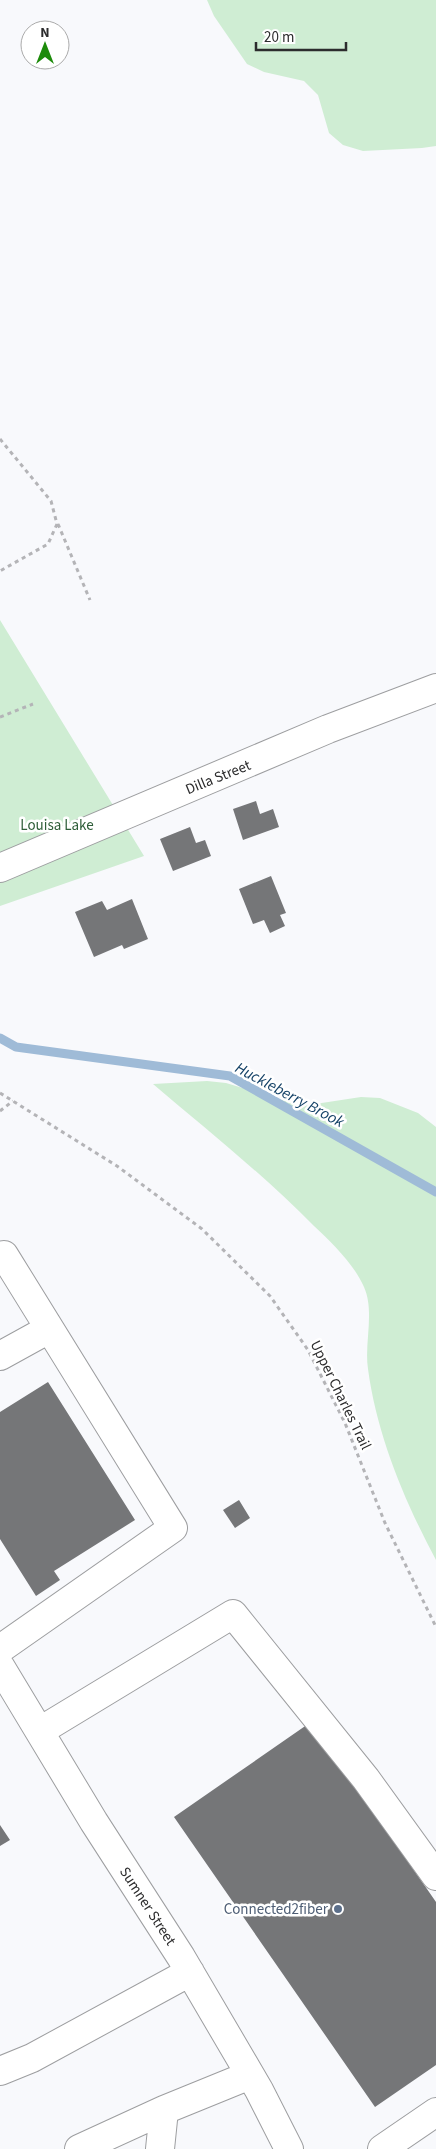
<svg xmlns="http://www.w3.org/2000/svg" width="436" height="2149" font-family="'Source Sans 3',sans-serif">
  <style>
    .green { fill: #cfedd3 }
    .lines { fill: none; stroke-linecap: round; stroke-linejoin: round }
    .stream { stroke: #9fbbd7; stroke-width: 9 }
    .building { fill: #757678 }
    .minor-casing { stroke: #9d9ea0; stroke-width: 30 }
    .major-casing { stroke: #9d9ea0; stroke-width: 30 }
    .path { stroke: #b4b4b7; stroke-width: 3; stroke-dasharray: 4 4; stroke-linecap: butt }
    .minor { stroke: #fff; stroke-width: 28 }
    .major { stroke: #fff; stroke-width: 28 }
    .service-dot { fill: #5c6f8a; stroke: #fff; stroke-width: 2 }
    .labels { text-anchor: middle; stroke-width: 5; stroke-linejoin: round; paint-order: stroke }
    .street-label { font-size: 15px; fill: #2c2c2d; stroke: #fff }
    .park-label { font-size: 15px; fill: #2e5d38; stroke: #fff }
    .service-label { font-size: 15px; fill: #4e5e75; stroke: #fff; text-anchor: end }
    .water-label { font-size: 16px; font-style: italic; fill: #154267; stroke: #fff }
  </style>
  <rect width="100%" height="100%" fill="#f8f9fc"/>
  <path class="green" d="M207 0H436V146L422 148 363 151 343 145 329 133 318 95 304 81 264 72 247 64 214 16Z
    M0 620 144 856 0 906Z
    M207 1081 226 1083 302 1106 361 1097 380 1098 418 1113 436 1127V1560C405 1502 377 1436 368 1369 364 1343 375 1312 364 1287 354 1264 332 1243 314 1226 264 1175 207 1130 153 1084Z"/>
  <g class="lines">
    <path class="stream" d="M0 1038 16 1047 230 1076 436 1192"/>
  </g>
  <path class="building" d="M256 801 260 814 273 809 279 827 243 840 233 809Z
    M190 827 196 843 205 840 211 856 173 871 160 839Z
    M271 876 286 913 280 915 285 926 270 933 264 920 253 924 239 889Z
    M132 899 148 939 124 949 122 945 94 957 75 912 102 901 107 910Z
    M48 1382 135 1520 54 1571 60 1580 36 1596 0 1539V1412Z
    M239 1500 250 1518 235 1528 223 1510Z
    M311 1722 436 1902V2065L375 2107 174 1817Z
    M0 1825 10 1840 0 1846Z"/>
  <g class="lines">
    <defs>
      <path id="minor" d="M0 1257 4 1255 173 1528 0 1649
        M0 1356 49 1329
        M0 1666 94 1822 181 1957 259 2090 289 2149
        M40 1731 233 1614 366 1779 436 1876
        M0 2071 32 2058 190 1972
        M79 2149 164 2110
        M160 2149 164 2110 250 2075
        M382 2149 436 2112"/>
      <path id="major" d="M0 868 328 729 436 688"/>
    </defs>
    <use href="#minor" class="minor-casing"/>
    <use href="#major" class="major-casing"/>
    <path class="path" d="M0 439 51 501 57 524 48 544 0 571
      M58 524 90 600
      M0 717 33 704
      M0 1093 117 1166 202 1229 270 1296 308 1350 345 1423 385 1523 436 1627
      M0 1111 13 1101"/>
    <use href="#minor" class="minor"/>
    <use href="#major" class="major"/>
  </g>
  <circle class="service-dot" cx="338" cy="1909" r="5"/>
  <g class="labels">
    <g class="street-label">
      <text transform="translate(218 777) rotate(-22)" y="5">Dilla Street</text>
      <text transform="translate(341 1395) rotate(64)" y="5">Upper Charles Trail</text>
      <text transform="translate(148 1906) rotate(57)" y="5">Sumner Street</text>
    </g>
    <g class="park-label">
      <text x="57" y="830">Louisa Lake</text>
    </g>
    <g class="service-label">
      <text x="328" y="1914">Connected2fiber</text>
    </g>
    <g class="water-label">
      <text transform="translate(290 1094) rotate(28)" y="6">Huckleberry Brook</text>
    </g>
  </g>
  <g transform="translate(45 45)"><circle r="24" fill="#ffffff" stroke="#ababab"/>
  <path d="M0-4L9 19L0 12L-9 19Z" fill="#1d8b0b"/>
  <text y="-8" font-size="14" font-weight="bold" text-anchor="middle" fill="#2c2c2d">N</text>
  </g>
  <path d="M256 42v8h90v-8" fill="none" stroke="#2c2c2d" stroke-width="2.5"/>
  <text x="264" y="42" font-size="15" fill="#2c2c2d" stroke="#ffffff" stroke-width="4" paint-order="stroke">20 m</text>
</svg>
